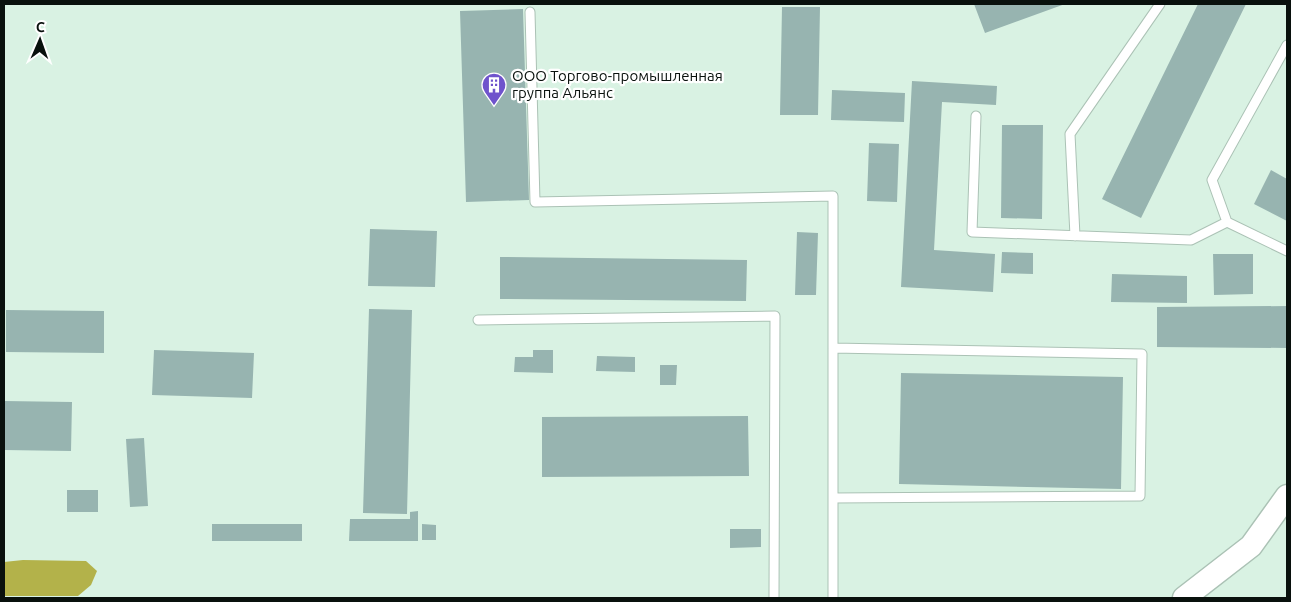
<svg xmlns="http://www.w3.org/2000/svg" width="1291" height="602" font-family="Ubuntu,sans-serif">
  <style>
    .forest { fill: #b3b24a }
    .building { fill: #97b4b0 }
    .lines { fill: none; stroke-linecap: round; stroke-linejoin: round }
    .service-casing { stroke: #abc2b5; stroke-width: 11 }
    .tertiary-casing { stroke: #abc2b5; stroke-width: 25 }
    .service { stroke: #fff; stroke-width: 9 }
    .tertiary { stroke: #fff; stroke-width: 22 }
    .labels { text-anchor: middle; stroke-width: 4.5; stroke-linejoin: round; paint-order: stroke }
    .poi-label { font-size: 15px; fill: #09110d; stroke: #fff; text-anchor: start }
  </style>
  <rect width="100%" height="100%" fill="#d9f2e3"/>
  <path class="forest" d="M23 560 86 561 97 571 91 585 78 596H4V562Z"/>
  <path class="building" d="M974 4H1065L985 33Z
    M1198 4H1246L1141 218 1102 199Z
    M782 7H820L818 115H780Z
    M523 9 529 200 466 202 460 11Z
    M912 81 997 86 996 105 942 102 934 250 995 254 993 292 901 287Z
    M832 90 905 93 904 122 831 120Z
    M1002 125H1043L1042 219 1001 218Z
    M869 143 899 144 897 202 867 201Z
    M1271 170 1287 179V221L1254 204Z
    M370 229 437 231 435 287 368 286Z
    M797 232 818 233 816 295H795Z
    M1002 252 1033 253V274L1001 273Z
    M1213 254H1253V294L1214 295Z
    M500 257 747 260 746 301 500 299Z
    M1112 274 1187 276V303L1111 302Z
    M1287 306V348L1157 347V307Z
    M369 309 412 310 407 514 363 513Z
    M6 310 104 311V353L6 352Z
    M154 350 254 353 252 398 152 395Z
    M533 350H553V373L514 372 515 357H533Z
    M597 356 635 357V372L596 371Z
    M660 365H677L676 385H660Z
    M901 373 1123 377 1121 489 899 484Z
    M4 401 72 402 71 451 4 450Z
    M748 416 749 476 542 477V417Z
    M144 438 148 506 130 507 126 439Z
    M67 490H98V512H67Z
    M418 511V541H349L350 519H410V512Z
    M212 524H302V541H212Z
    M422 524 436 525V540H422Z
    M730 529H761V547L730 548Z"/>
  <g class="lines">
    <defs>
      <path id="service" d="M530 12 535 202 833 196V598
        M1287 45 1212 180 1227 222 1287 251
        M976 116 972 232 1191 240 1227 222
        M1075 236 1070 134 1160 4
        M478 320 775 316 774 598
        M833 348 1142 354 1140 496 833 498"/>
      <path id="tertiary" d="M1184 598 1251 546 1287 496"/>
    </defs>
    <use href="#service" class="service-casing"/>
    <use href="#tertiary" class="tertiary-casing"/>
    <use href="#service" class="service"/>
    <use href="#tertiary" class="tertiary"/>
  </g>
  <defs>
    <symbol id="building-pin" viewBox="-11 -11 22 30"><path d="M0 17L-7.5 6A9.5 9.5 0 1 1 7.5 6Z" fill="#6f53cc" stroke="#fff"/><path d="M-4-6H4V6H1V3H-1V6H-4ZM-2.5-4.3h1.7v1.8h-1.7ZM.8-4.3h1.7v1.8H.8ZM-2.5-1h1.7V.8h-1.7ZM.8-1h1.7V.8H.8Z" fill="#fff"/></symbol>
  </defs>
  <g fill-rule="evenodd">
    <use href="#building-pin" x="480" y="71" width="28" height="38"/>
  </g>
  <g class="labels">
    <g class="poi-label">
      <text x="512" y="81">ООО Торгово-промышленная<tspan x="512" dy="17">группа Альянс</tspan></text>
    </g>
  </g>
  <rect width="1291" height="602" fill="none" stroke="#09110d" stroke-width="10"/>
  <g transform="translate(40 40) rotate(2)" stroke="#ffffff" stroke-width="4" paint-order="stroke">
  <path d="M0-4L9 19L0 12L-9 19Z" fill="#09110d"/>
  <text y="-8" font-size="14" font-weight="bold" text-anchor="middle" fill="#09110d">С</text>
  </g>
</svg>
